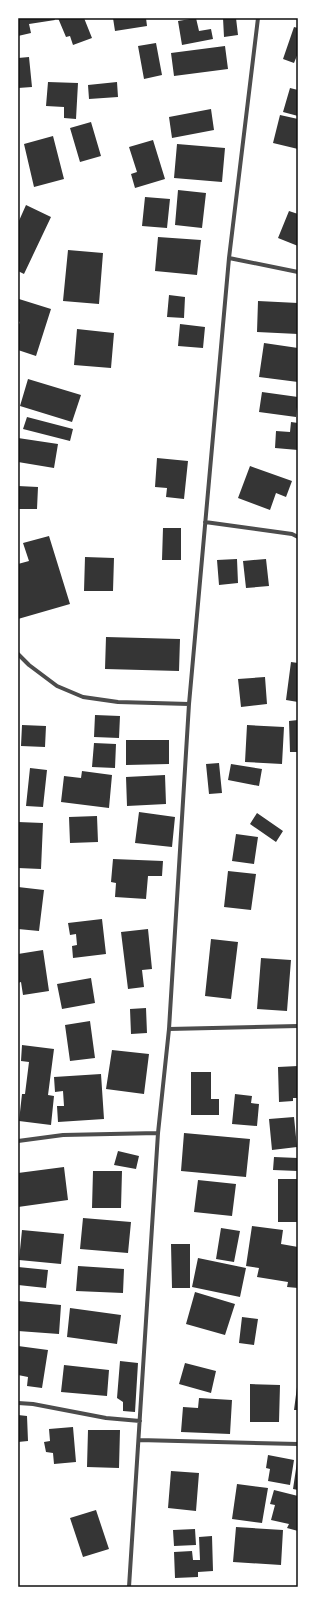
<svg xmlns="http://www.w3.org/2000/svg" width="316" height="1605" font-family="'Work Sans',sans-serif">
  <style>
    .building { fill: #353535 }
    .lines { fill: none; stroke-linecap: round; stroke-linejoin: round }
    .minor { stroke: #4c4c4c; stroke-width: 4 }
    .neatline { fill: none; stroke: #111; stroke-width: 1.5 }
  </style>
  <rect width="100%" height="100%" fill="#fff"/>
  <path class="building" d="M18 18H54L55 20 29 24 31 33 18 36Z
    M58 18H84L92 38 73 45 70 36 66 37Z
    M113 18H146L147 26 115 31Z
    M196 18 199 31 211 29 213 39 182 45 178 21Z
    M223 18H236L238 35 224 37Z
    M294 27 298 28V53L294 63 283 59Z
    M156 43 162 75 144 79 138 46Z
    M225 46 228 69 174 76 171 53Z
    M29 57 32 87 18 88V58Z
    M48 82 78 83 76 119 64 118V107L46 106Z
    M117 82 118 97 89 99 88 85Z
    M290 88 298 90V116L283 112Z
    M211 109 214 130 172 138 169 117Z
    M280 115 298 119V149L273 143Z
    M91 122 101 156 80 162 70 128Z
    M53 136 64 179 34 187 24 144Z
    M153 140 165 179 135 188 131 174 137 172 129 147Z
    M177 144 225 148 222 182 174 178Z
    M178 190 206 193 202 228 175 225Z
    M145 197 170 199 167 228 142 226Z
    M26 205 51 217 24 274 18 271V223Z
    M289 211 298 214V246L278 238Z
    M158 237 201 240 197 275 155 271Z
    M68 250 103 253 99 304 63 301Z
    M169 295 185 297 184 318 167 317Z
    M19 299 51 309 36 356 18 350V327L20 322 18 321V304Z
    M258 301 298 303V334L257 332Z
    M180 324 205 327 203 348 178 346Z
    M77 329 114 333 111 368 74 365Z
    M264 343 298 348V382L259 377Z
    M28 379 81 395 72 422 20 406Z
    M262 392 298 397 296 417 259 412Z
    M27 417 73 429 70 441 23 429Z
    M291 422 298 423V450L275 448 276 431 290 432Z
    M18 438 58 444 54 468 18 462Z
    M157 458 188 461 184 499 166 497 167 488 155 487Z
    M250 466 292 481 286 497 276 493 270 510 238 498Z
    M18 486 38 487 37 509H18Z
    M163 528H181V560H162Z
    M49 536 70 604 18 619V564L29 561 23 543Z
    M85 557 114 558 113 591H84Z
    M237 559 238 583 219 585 217 560Z
    M266 559 269 586 246 588 243 561Z
    M106 637 180 639 179 671 105 669Z
    M291 662 298 663V702L286 700Z
    M265 677 267 704 241 707 238 679Z
    M95 715 120 716 119 738 94 737Z
    M298 720V752H290L289 721Z
    M22 725 46 726 45 747 21 746Z
    M247 725 284 727 282 764 245 762Z
    M126 740H169V764L126 765Z
    M94 743 116 744 115 768 92 767Z
    M219 763 222 793 209 794 206 764Z
    M231 764 262 769 259 786 228 780Z
    M30 768 47 770 43 807 26 806Z
    M82 771 112 775 109 808 61 802 64 776 81 778Z
    M165 775 166 804 127 806 126 777Z
    M139 812 175 817 172 847 135 843Z
    M257 813 283 831 276 842 250 824Z
    M97 816 98 842 70 843 69 817Z
    M18 822 43 823 41 869 18 868Z
    M236 834 258 837 254 864 232 861Z
    M113 859 163 861 162 876H148L146 899 115 897 116 883 111 882Z
    M228 871 256 874 251 910 224 907Z
    M18 887 44 890 39 931 18 929Z
    M102 919 106 954 73 958 72 946 77 945 76 934 70 935 68 923Z
    M148 929 152 969 142 970 144 987 128 989 121 932Z
    M211 939 238 942 231 999 205 996Z
    M43 950 49 991 23 995 21 982 18 983V954Z
    M261 958 291 960 287 1011 257 1009Z
    M91 978 95 1003 62 1009 57 984Z
    M146 1008 147 1033 131 1034 130 1009Z
    M90 1021 95 1058 70 1061 65 1025Z
    M22 1045 54 1049 48 1095 54 1096 51 1125 19 1121 22 1094H25L29 1062 21 1061Z
    M112 1050 149 1054 144 1094 106 1089Z
    M298 1066V1098H293V1101L279 1102 278 1067Z
    M191 1072H211V1099H219V1115H191Z
    M101 1074 104 1119 58 1122 57 1106H64L63 1091 55 1092 54 1077Z
    M235 1094 252 1096 251 1103 259 1104 257 1126 232 1124Z
    M294 1117 297 1147 272 1150 269 1119Z
    M184 1133 250 1139 246 1177 181 1171Z
    M118 1151 139 1156 136 1169 114 1165Z
    M274 1157 298 1158V1171L273 1170Z
    M64 1167 68 1200 18 1207V1173Z
    M93 1171H122L121 1208H92Z
    M278 1179H298V1222H278Z
    M198 1180 236 1184 232 1216 194 1212Z
    M83 1218 131 1222 128 1253 80 1249Z
    M252 1226 283 1230 281 1244 298 1247V1288L287 1287 288 1282 257 1277 259 1268 246 1266Z
    M221 1228 240 1231 234 1262 216 1259Z
    M22 1230 64 1234 61 1264 19 1260Z
    M171 1244H190V1288H172Z
    M198 1258 246 1268 240 1297 192 1287Z
    M78 1266 124 1269 123 1293 76 1291Z
    M18 1267 48 1270 46 1288 18 1285Z
    M195 1292 235 1304 225 1335 186 1324Z
    M18 1301 61 1305 59 1334 18 1331Z
    M70 1308 121 1315 117 1344 67 1337Z
    M242 1317 258 1319 254 1345 239 1343Z
    M18 1346 48 1350 42 1388 27 1386 28 1377 18 1375Z
    M120 1361 138 1363 135 1412 123 1411V1402L117 1398Z
    M185 1363 216 1371 211 1393 179 1384Z
    M64 1365 109 1370 107 1396 61 1392Z
    M250 1384 280 1385 279 1422H250Z
    M297 1387H298V1410H294Z
    M199 1398 232 1400 230 1434 181 1432 183 1407 198 1408Z
    M18 1415 27 1416 28 1441 18 1442Z
    M73 1427 76 1462 54 1464 53 1453 46 1452 44 1442 50 1441 49 1429Z
    M88 1430H120L119 1468 87 1467Z
    M268 1455 294 1460 290 1485 268 1481 270 1469 266 1468Z
    M297 1462H298V1490L293 1489Z
    M171 1471 199 1473 196 1511 168 1508Z
    M237 1484 268 1488 262 1523 232 1519Z
    M274 1490 298 1496V1531L287 1528 289 1524 271 1520 275 1505 270 1504Z
    M96 1510 109 1549 83 1557 70 1518Z
    M236 1527 283 1530 281 1565 233 1562Z
    M195 1529 196 1545 174 1546 173 1530Z
    M212 1536 213 1571 198 1572V1577L175 1578 174 1552 192 1551 193 1560H200L199 1537Z"/>
  <g class="lines">
    <path class="minor" d="M229 258 298 272
      M205 522 292 534 298 537
      M18 654 29 665 57 686 83 697 118 702 189 704
      M169 1029 298 1026
      M18 1141 63 1135 158 1133
      M18 1403 33 1404 106 1418 140 1421
      M139 1440 298 1444
      M129 1587 158 1133 169 1029 189 704 229 258 258 18"/>
  </g>
  <rect width="316" height="1605" fill="none" stroke="#ffffff" stroke-width="38"/>
  <rect x="19" y="19" width="278" height="1567" class="neatline"/>
</svg>
